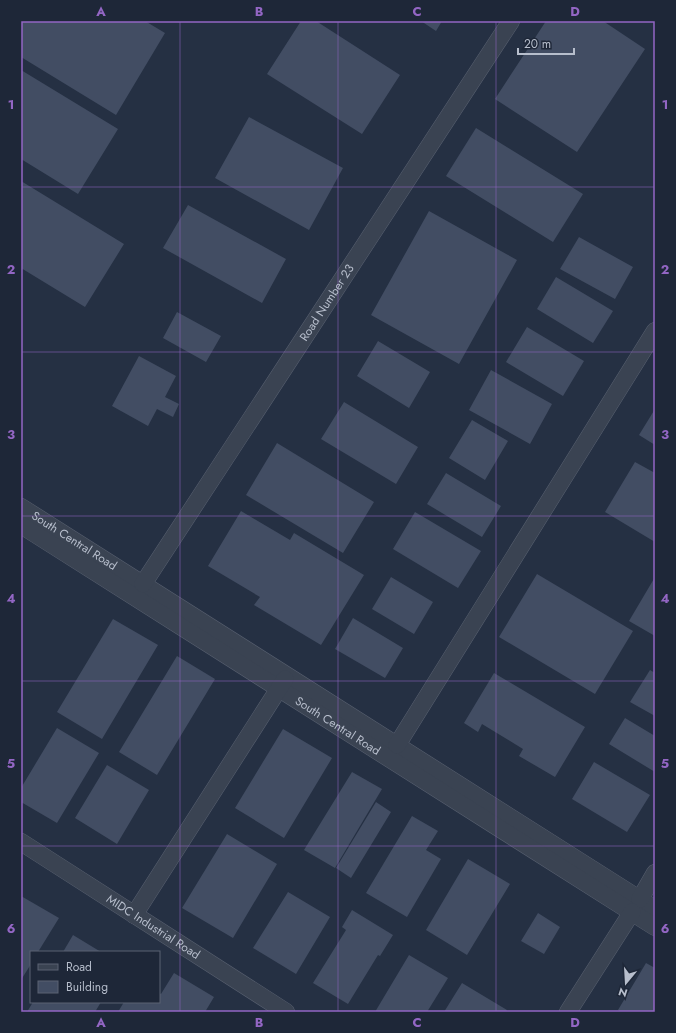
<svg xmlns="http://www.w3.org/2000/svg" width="676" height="1033" font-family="Jost,sans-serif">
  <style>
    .building { fill: #424d63 }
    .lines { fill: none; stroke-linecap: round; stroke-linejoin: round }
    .minor-casing { stroke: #586070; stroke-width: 18 }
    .minor { stroke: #3a4352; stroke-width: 17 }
    .grid { fill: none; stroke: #9366c4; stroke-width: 1; stroke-opacity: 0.55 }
    .labels { text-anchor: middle; stroke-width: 3.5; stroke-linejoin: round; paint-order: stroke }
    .street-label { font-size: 12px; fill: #b7becc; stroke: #1e2738 }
    .neatline { fill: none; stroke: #9366c4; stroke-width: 1.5 }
    .grid-label { font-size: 13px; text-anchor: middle; font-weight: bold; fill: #9366c4 }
  </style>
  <rect width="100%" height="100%" fill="#253043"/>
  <path class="building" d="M21 21H145L165 33 116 115 21 57Z
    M301 21H316L400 75 362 134 267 74Z
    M421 21H442L436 31Z
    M546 21H603L645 49 577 152 495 99Z
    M21 70 118 129 78 194 21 159Z
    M249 117 343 168 309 230 215 178Z
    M476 128 583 194 553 242 446 176Z
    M21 181 124 244 85 307 21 268Z
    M188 205 286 259 262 303 163 248Z
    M429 211 517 260 459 364 371 315Z
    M579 237 633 267 615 299 560 269Z
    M556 277 613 311 593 343 537 309Z
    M177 312 221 336 206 362 163 338Z
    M527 327 584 361 563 396 506 362Z
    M378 341 430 372 409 408 357 376Z
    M139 356 176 376 165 397 179 404 173 417 157 409 148 426 112 406Z
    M491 370 552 404 530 444 469 410Z
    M344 402 418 447 396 484 321 439Z
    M655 409V445L639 435Z
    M472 420 508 441 485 480 449 458Z
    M277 443 374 502 343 553 246 495Z
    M635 462 655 473V542L605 512Z
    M446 473 501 506 482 537 427 504Z
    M241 511 290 540 294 533 364 575 321 645 254 605 260 597 208 566Z
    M415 512 481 551 458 588 393 549Z
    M537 574 633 631 595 694 499 637Z
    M391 577 433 602 414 634 372 609Z
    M655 577V636L629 621Z
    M353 618 403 648 385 678 335 649Z
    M113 619 158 645 102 739 57 712Z
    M177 656 215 679 157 775 119 752Z
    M650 670 655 673V716L630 702Z
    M494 673 585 727 555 777 519 756 523 749 482 724 478 732 464 723Z
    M625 718 655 736V772L609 744Z
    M57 728 99 753 57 823 21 802V788Z
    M283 729 332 758 284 838 235 808Z
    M594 762 650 795 627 832 572 799Z
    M107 765 149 790 117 844 75 818Z
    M352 772 382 789 335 868 304 850Z
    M376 802 391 812 351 878 336 868Z
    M412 816 438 831 426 850 441 859 407 917 366 893Z
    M227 834 277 864 233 938 182 908Z
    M468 859 510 884 467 955 426 930Z
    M288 892 330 917 296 974 253 948Z
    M21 896 59 918 38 952H31V964L21 980Z
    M352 910 393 935 380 956 378 955 348 1004 313 983 346 930 342 927Z
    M538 913 560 927 544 954 521 941Z
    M73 935 101 952H63Z
    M409 955 448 978 427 1012H375Z
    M646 963 655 968V1012H621L618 1010Z
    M174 973 214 997 205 1012H118L124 1002H159V993L161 994Z
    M462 983 507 1010 506 1012H444Z
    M33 1002H101L95 1012H27Z"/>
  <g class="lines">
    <defs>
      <g id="minor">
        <path id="s1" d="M21 507 655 909"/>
        <path id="s2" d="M21 525 655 927"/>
        <path id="s3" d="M143 584 511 21"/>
        <path d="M397 745 655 331"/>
        <path id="s4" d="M21 842 286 1012"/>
        <path d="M640 899 655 873"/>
        <path d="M134 915 285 679"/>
        <path d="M568 1012 632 912"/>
      </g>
    </defs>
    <use href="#minor" class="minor-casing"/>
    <use href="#minor" class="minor"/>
  </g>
  <path class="grid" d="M180 21V1012M338 21V1012M496 21V1012M21 187H655M21 352H655M21 516H655M21 681H655M21 846H655"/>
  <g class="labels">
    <g class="street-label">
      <text dy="4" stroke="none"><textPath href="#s3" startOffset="336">Road Number 23</textPath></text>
      <text dy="4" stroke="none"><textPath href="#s1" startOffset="63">South Central Road</textPath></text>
      <text dy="4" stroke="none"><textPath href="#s2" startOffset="375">South Central Road</textPath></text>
      <text dy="4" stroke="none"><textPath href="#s4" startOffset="157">MIDC Industrial Road</textPath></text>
    </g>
  </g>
  <rect width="676" height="1033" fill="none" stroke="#1e2738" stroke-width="44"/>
  <rect x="30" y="951" width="130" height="52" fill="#1e2738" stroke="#5b6373"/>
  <rect x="38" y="964" width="20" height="6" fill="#3a4352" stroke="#5b6373"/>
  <text x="66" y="971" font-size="12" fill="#b7becc">Road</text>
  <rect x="38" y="981" width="20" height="12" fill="#424d63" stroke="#5b6373"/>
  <text x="66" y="991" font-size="12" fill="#b7becc">Building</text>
  <g transform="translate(626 983) rotate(198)" stroke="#1e2738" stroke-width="3" paint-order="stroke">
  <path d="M0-3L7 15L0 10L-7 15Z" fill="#b7becc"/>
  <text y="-6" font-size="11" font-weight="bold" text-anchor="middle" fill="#b7becc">N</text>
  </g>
  <path d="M518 48v6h56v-6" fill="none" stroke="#b7becc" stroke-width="2"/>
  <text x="524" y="48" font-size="12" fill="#b7becc" stroke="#1e2738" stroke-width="3" paint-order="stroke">20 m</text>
  <rect x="22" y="22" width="632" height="989" class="neatline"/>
  <g class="grid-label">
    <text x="101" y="16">A</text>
    <text x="259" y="16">B</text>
    <text x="417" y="16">C</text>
    <text x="575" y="16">D</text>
    <text x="11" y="109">1</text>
    <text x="665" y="109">1</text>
    <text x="11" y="274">2</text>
    <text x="665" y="274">2</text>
    <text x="11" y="439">3</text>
    <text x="665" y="439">3</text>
    <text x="11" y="603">4</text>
    <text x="665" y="603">4</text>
    <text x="11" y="768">5</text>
    <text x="665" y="768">5</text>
    <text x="11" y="933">6</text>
    <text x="665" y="933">6</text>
    <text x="101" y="1027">A</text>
    <text x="259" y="1027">B</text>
    <text x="417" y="1027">C</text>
    <text x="575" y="1027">D</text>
  </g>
</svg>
